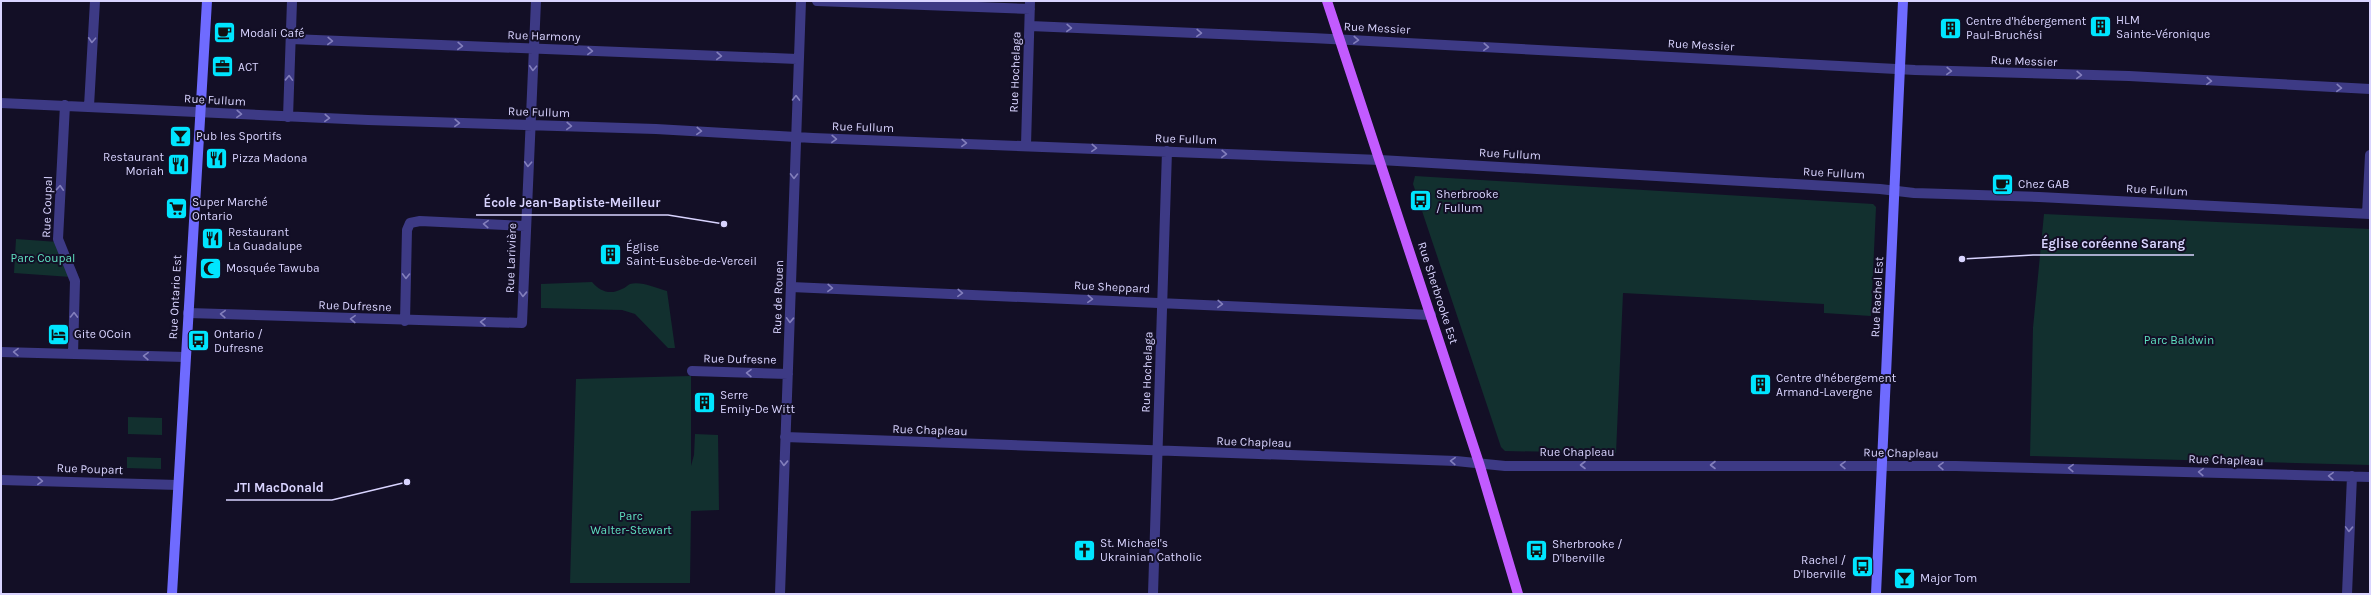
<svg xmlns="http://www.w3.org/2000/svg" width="2371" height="595" font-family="Karla,sans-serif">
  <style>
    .green { fill: #12302f }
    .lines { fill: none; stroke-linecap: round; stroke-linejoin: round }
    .minor { stroke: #3d3a85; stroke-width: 10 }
    .secondary { stroke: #6f6bff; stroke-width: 10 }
    .primary { stroke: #c25bff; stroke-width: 10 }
    .oneway { stroke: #837fbc }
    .labels { text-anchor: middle; stroke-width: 4; stroke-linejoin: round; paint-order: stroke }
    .poi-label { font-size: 12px; fill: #d9d4ff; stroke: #130f26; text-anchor: start }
    .street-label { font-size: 12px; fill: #d9d4ff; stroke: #130f26 }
    .park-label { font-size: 12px; fill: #5fe0c0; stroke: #130f26 }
    .leader { fill: none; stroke: #d9d4ff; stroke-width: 1.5 }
    .callout-dot { fill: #d9d4ff; stroke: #130f26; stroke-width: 1.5 }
    .callout-label { font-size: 13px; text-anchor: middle; font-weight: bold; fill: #d9d4ff; stroke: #130f26; stroke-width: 4; stroke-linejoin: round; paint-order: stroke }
  </style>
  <rect width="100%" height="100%" fill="#130f26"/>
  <path class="green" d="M1415 176 1873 204 1876 207 1871 316 1824 313V304L1623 293 1616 453 1505 451 1501 447 1413 184Z
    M2044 214 2370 229V465L2030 456 2033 328Z
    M16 239 58 242 71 277 14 273Z
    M592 282C600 292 611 295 622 289 625 288 628 285 630 284 641 281 656 288 667 291L675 348H668L635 314 622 310 541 308V284Z
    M691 376V466L694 455 695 434 718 435 719 510 691 511 690 583H570L576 379Z
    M128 417 162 418V435L128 434Z
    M127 457 161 458V469L127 468Z"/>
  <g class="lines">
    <path class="minor" d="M817 1 1030 9
      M1030 26 1312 38 1915 70 2129 76 2370 89
      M291 39 797 59
      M1 103 368 120 656 129 813 138 1380 160 1880 189 1914 193 2039 197 2370 214
      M65 105 58 239 75 281 73 354
      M89 106 95 1
      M288 117 292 1
      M1026 145 1030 1
      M2367 214 2370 155
      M791 287 1431 315
      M188 313 522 323 536 1
      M405 321 407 230 410 223 420 221 525 226
      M1 352 185 357
      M692 371 788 374
      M785 437 1456 461 1505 466H1956L2370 477
      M1 480 178 485
      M780 594 801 1
      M1153 594 1167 151
      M2347 594 2352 476"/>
    <path class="secondary" d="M172 594 207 1
      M1876 594 1903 1"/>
    <path class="primary" d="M1327 1 1479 463 1518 594"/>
  </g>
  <defs><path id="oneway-chevron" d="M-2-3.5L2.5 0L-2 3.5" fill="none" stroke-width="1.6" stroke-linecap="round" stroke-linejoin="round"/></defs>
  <g class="oneway">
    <use href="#oneway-chevron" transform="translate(1069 28) rotate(2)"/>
    <use href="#oneway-chevron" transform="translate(1199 33) rotate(2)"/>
    <use href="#oneway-chevron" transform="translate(92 40) rotate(93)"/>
    <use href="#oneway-chevron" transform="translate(1356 40) rotate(3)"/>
    <use href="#oneway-chevron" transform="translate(330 41) rotate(2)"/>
    <use href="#oneway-chevron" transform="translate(460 46) rotate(2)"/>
    <use href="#oneway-chevron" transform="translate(1486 47) rotate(3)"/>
    <use href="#oneway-chevron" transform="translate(590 51) rotate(2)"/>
    <use href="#oneway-chevron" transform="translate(719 56) rotate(2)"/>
    <use href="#oneway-chevron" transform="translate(533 68) rotate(93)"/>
    <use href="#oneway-chevron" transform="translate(1949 71) rotate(2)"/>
    <use href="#oneway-chevron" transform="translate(2079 75) rotate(2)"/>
    <use href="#oneway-chevron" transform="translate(289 78) rotate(-88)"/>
    <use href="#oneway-chevron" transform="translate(2209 81) rotate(3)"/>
    <use href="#oneway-chevron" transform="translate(2339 88) rotate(3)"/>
    <use href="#oneway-chevron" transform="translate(796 98) rotate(-89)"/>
    <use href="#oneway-chevron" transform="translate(239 114) rotate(3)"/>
    <use href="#oneway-chevron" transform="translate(327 118) rotate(3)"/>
    <use href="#oneway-chevron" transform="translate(457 123) rotate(2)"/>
    <use href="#oneway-chevron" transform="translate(569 126) rotate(2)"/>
    <use href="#oneway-chevron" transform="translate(699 131) rotate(3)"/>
    <use href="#oneway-chevron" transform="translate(834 139) rotate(2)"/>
    <use href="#oneway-chevron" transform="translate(964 143) rotate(2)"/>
    <use href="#oneway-chevron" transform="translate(1094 148) rotate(3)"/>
    <use href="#oneway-chevron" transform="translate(1224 154) rotate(2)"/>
    <use href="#oneway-chevron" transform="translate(528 164) rotate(93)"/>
    <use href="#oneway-chevron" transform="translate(794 176) rotate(91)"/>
    <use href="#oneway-chevron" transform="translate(60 188) rotate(-87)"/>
    <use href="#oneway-chevron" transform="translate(486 224) rotate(-177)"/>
    <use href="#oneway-chevron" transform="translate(406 276) rotate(91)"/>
    <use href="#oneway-chevron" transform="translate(830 288) rotate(2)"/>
    <use href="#oneway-chevron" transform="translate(960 293) rotate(3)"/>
    <use href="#oneway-chevron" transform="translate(523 294) rotate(92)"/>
    <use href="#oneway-chevron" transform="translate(1090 299) rotate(3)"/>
    <use href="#oneway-chevron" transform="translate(1220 304) rotate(2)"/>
    <use href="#oneway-chevron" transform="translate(223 314) rotate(-178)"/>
    <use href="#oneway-chevron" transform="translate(74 315) rotate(-89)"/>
    <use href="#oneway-chevron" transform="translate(353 319) rotate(-178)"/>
    <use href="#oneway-chevron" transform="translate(790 320) rotate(92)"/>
    <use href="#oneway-chevron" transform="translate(483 322) rotate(-179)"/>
    <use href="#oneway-chevron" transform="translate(16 352) rotate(-179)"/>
    <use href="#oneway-chevron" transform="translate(146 356) rotate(-178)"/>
    <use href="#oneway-chevron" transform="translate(749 373) rotate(-179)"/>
    <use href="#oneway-chevron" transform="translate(1453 461) rotate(-178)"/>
    <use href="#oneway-chevron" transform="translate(784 463) rotate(92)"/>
    <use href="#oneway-chevron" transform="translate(1583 465) rotate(180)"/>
    <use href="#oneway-chevron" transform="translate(1713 465) rotate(-180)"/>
    <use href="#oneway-chevron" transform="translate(1843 465) rotate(-179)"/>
    <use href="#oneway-chevron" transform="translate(1941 466) rotate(-179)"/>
    <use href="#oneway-chevron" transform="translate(2071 468) rotate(-178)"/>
    <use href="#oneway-chevron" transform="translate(2201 472) rotate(-178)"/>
    <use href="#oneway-chevron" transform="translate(2331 476) rotate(-178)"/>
    <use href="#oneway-chevron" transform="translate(40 481) rotate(2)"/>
    <use href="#oneway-chevron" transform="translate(2349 529) rotate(92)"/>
  </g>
  <defs>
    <symbol id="building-square" viewBox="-11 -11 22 22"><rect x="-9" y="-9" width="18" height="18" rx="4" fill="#00e5ff" stroke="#130f26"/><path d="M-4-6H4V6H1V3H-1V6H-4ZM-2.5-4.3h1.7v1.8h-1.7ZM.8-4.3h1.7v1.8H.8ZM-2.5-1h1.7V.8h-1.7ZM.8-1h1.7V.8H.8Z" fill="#111"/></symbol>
    <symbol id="cafe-square" viewBox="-11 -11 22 22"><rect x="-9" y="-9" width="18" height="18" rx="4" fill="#00e5ff" stroke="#130f26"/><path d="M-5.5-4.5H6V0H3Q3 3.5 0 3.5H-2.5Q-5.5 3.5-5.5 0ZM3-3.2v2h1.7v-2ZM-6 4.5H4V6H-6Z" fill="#111"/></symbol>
    <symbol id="office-square" viewBox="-11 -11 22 22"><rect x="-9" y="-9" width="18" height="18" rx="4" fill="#00e5ff" stroke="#130f26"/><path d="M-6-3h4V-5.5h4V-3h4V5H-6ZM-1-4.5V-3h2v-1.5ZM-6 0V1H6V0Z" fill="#111"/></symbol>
    <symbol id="bar-square" viewBox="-11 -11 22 22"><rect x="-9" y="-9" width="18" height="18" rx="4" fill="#00e5ff" stroke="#130f26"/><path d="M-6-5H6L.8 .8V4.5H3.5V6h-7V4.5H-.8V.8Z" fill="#111"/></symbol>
    <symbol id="restaurant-square" viewBox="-11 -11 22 22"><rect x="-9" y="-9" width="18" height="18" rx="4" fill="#00e5ff" stroke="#130f26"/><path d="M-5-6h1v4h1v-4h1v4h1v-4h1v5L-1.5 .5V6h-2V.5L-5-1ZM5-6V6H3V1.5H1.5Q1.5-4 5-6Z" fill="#111"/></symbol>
    <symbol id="bus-square" viewBox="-11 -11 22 22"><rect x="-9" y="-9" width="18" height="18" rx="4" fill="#00e5ff" stroke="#130f26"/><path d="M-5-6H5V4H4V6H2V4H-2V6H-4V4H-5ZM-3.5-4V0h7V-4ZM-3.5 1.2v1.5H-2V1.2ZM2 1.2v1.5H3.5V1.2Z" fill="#111"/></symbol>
    <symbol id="supermarket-square" viewBox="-11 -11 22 22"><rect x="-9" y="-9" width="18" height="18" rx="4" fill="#00e5ff" stroke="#130f26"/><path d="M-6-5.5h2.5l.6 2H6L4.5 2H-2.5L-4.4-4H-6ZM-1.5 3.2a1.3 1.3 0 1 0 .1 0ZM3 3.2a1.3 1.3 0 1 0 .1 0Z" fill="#111"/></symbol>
    <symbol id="mosque-square" viewBox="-11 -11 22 22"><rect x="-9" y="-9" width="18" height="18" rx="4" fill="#00e5ff" stroke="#130f26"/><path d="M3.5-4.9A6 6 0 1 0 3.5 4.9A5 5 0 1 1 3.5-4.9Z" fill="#111"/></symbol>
    <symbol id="hotel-square" viewBox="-11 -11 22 22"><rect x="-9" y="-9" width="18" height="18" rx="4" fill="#00e5ff" stroke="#130f26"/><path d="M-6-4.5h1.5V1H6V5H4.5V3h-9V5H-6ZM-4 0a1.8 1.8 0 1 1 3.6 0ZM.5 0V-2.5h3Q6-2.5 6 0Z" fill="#111"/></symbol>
    <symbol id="church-square" viewBox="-11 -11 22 22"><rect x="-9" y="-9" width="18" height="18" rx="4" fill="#00e5ff" stroke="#130f26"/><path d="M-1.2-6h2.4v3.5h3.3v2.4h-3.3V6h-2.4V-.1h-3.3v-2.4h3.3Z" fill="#111"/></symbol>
  </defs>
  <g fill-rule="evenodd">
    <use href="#building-square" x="2088" y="14" width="25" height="25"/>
    <use href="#building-square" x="1938" y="16" width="25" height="25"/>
    <use href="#cafe-square" x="212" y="20" width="25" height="25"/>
    <use href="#office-square" x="210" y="54" width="25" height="25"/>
    <use href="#bar-square" x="168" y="124" width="25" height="25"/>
    <use href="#restaurant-square" x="204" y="146" width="25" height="25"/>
    <use href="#restaurant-square" x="166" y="152" width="25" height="25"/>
    <use href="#cafe-square" x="1990" y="172" width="25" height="25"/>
    <use href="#bus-square" x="1408" y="188" width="25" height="25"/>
    <use href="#supermarket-square" x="164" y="196" width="25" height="25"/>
    <use href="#restaurant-square" x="200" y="226" width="25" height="25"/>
    <use href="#building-square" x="598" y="242" width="25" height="25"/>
    <use href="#mosque-square" x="198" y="256" width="25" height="25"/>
    <use href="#hotel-square" x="46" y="322" width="25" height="25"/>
    <use href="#bus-square" x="186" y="328" width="25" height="25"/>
    <use href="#building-square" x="1748" y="372" width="25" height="25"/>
    <use href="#building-square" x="692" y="390" width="25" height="25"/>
    <use href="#church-square" x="1072" y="538" width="25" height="25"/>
    <use href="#bus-square" x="1524" y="538" width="25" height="25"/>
    <use href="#bus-square" x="1850" y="554" width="25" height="25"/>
    <use href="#bar-square" x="1892" y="566" width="25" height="25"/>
  </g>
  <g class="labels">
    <g class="poi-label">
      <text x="2116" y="24">HLM<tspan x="2116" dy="14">Sainte-Véronique</tspan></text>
      <text x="1966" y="25">Centre d'hébergement<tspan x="1966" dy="14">Paul-Bruchési</tspan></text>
      <text x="240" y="37">Modali Café</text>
      <text x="238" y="71">ACT</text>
      <text x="196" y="140">Pub les Sportifs</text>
      <text x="164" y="161" text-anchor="end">Restaurant<tspan x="164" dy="14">Moriah</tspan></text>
      <text x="232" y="162">Pizza Madona</text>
      <text x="2018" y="188">Chez GAB</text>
      <text x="1436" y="198">Sherbrooke<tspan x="1436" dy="14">/ Fullum</tspan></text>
      <text x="192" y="206">Super Marché<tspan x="192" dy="14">Ontario</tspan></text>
      <text x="228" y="236">Restaurant<tspan x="228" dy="14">La Guadalupe</tspan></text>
      <text x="626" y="251">Église<tspan x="626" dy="14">Saint-Eusèbe-de-Verceil</tspan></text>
      <text x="226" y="272">Mosquée Tawuba</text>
      <text x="74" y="338">Gite OCoin</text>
      <text x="214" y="338">Ontario /<tspan x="214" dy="14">Dufresne</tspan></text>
      <text x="1776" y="382">Centre d'hébergement<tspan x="1776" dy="14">Armand-Lavergne</tspan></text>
      <text x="720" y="399">Serre<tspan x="720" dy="14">Emily-De Witt</tspan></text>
      <text x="1100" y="547">St. Michael's<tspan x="1100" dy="14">Ukrainian Catholic</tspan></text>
      <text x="1552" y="548">Sherbrooke /<tspan x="1552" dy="14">D'Iberville</tspan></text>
      <text x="1846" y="564" text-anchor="end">Rachel /<tspan x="1846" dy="14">D'Iberville</tspan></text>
      <text x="1920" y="582">Major Tom</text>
    </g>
    <g class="street-label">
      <text transform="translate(1377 28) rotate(3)" y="4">Rue Messier</text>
      <text transform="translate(544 36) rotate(2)" y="4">Rue Harmony</text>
      <text transform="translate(1701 45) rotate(3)" y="4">Rue Messier</text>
      <text transform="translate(2024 61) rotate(2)" y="4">Rue Messier</text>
      <text transform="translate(1015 72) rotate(-88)" y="4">Rue Hochelaga</text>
      <text transform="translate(215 100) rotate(3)" y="4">Rue Fullum</text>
      <text transform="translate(539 112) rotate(2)" y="4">Rue Fullum</text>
      <text transform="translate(863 127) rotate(2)" y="4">Rue Fullum</text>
      <text transform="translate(1186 139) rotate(2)" y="4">Rue Fullum</text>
      <text transform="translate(1510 154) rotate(3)" y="4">Rue Fullum</text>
      <text transform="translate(1834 173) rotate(3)" y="4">Rue Fullum</text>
      <text transform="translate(2157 190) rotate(3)" y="4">Rue Fullum</text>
      <text transform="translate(47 207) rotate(-88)" y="4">Rue Coupal</text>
      <text transform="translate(511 258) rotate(-88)" y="4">Rue Larivière</text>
      <text transform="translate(1112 287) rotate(3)" y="4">Rue Sheppard</text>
      <text transform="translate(1438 293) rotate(72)" y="4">Rue Sherbrooke Est</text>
      <text transform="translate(175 297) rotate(-87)" y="4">Rue Ontario Est</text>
      <text transform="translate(778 297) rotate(-88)" y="4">Rue de Rouen</text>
      <text transform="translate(1877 297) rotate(-87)" y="4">Rue Rachel Est</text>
      <text transform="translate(355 306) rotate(2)" y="4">Rue Dufresne</text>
      <text transform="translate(740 359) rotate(1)" y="4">Rue Dufresne</text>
      <text transform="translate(1147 372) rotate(-88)" y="4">Rue Hochelaga</text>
      <text transform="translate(930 430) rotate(2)" y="4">Rue Chapleau</text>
      <text transform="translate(1254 442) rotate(2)" y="4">Rue Chapleau</text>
      <text x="1577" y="456">Rue Chapleau</text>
      <text transform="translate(1901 453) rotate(1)" y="4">Rue Chapleau</text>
      <text transform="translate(2226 460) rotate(2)" y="4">Rue Chapleau</text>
      <text transform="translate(90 469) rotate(2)" y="4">Rue Poupart</text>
    </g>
    <g class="park-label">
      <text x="43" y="262">Parc Coupal</text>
      <text x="2179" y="344">Parc Baldwin</text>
      <text x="631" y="520">Parc<tspan x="631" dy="14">Walter-Stewart</tspan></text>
    </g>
  </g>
  <path class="leader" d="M724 224L668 215H476M1962 259L2033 255H2194M407 482L332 500H226"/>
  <g class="callout-dot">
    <circle cx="724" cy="224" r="4"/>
    <circle cx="1962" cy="259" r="4"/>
    <circle cx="407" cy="482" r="4"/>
  </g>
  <g class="callout-label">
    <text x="572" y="207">École Jean-Baptiste-Meilleur</text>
    <text x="2113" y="248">Église coréenne Sarang</text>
    <text x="279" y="492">JTI MacDonald</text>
  </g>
  <rect width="2371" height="595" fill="none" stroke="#d9d4ff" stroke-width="4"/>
</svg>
